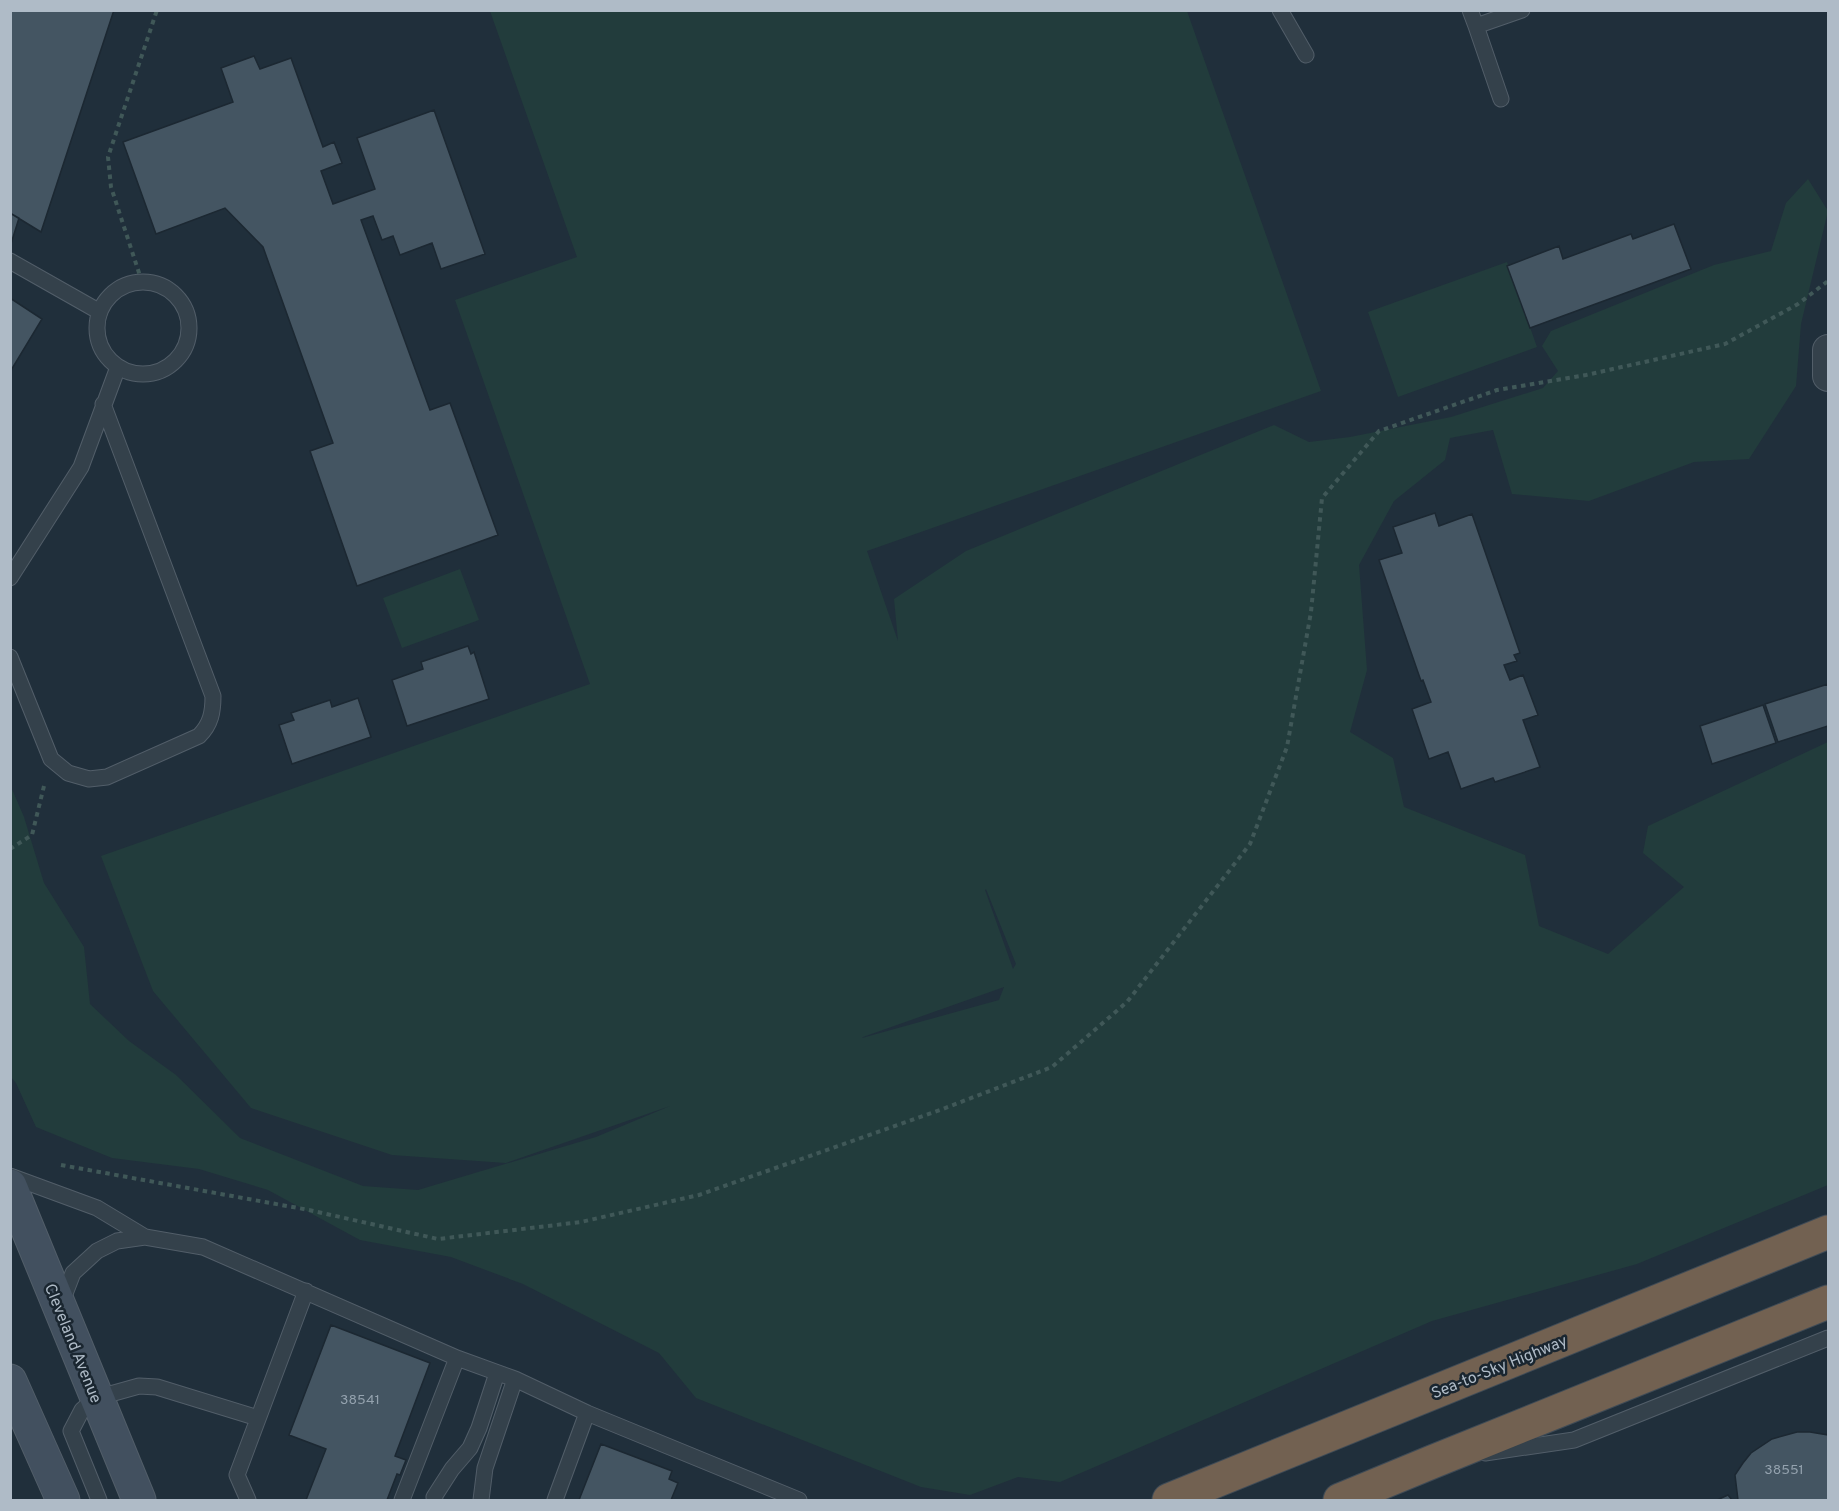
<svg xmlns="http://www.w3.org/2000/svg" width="1839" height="1511" font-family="Overpass,sans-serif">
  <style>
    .green { fill: #223c3c; fill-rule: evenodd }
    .building { fill: #445562; stroke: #1c2832; stroke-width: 1.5 }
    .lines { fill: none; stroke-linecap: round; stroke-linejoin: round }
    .lane-casing { stroke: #525e69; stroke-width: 17 }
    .street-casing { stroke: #525e69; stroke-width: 32 }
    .secondary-casing { stroke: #525e69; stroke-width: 35 }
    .highway-casing { stroke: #3f4b56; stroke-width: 35 }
    .path { stroke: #405858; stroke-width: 4; stroke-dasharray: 4.5 4.5; stroke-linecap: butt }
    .lane { stroke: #34414b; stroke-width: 15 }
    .street { stroke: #34414b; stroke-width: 30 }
    .secondary { stroke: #42505f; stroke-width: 33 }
    .highway { stroke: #726151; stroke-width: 33 }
    .labels { text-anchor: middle; stroke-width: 5; stroke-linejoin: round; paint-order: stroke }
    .number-label { font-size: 14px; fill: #94a2ae }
    .street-label { font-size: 16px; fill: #afbbc7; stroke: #1a2630 }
  </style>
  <rect width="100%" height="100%" fill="#202f3b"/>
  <path class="green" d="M490 11H1187L1321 391 867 551 898 641 894 599 966 551 1274 425 1309 442 1350 437 1451 417 1543 388 1558 371 1542 346 1551 331 1714 265 1771 251 1786 203 1808 179 1828 211 1801 324 1796 386 1749 459 1694 462 1589 501 1512 494 1493 430 1450 438 1445 460 1394 501 1359 565 1367 670 1350 732 1393 758 1404 807 1525 855 1539 926 1608 954 1684 887 1643 853 1648 826 1828 742V1185L1637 1264 1432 1321 1060 1482 1018 1477 970 1495 921 1487 696 1398 659 1353 523 1284 451 1257 360 1240 268 1190 199 1169 112 1158 36 1127 16 1083 11 1077V787L24 817 44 883 84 947 90 1004 129 1041 176 1075 240 1138 363 1186 418 1190 596 1137 670 1106 506 1163 392 1155 251 1108 153 991 101 856 590 684 455 300 577 257ZM986 889 1016 964 1013 969 985 890ZM1004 987 999 1000 862 1038 863 1037Z
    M1507 262 1537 347 1398 397 1368 312Z
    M460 569 479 620 402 648 383 598Z"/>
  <path class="building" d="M11 10H114L41 232 10 213Z
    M254 56 260 69 291 58 323 147 334 142 342 163 321 171 333 204 375 189 357 138 434 110 485 254 441 269 432 243 400 255 393 236 382 240 373 216 361 220 430 410 450 403 498 535 357 586 310 451 333 443 263 247 225 208 156 234 123 142 233 102 221 68Z
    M10 213 19 218 10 247Z
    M1674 224 1691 269 1530 328 1507 266 1559 246 1563 259 1631 234 1633 239Z
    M10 298 42 319 10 372Z
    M1435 513 1439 526 1472 514 1520 653 1514 655 1517 661 1504 665 1510 680 1523 675 1538 715 1523 720 1540 767 1495 782 1493 778 1461 789 1448 752 1429 759 1412 709 1431 702 1423 680 1421 681 1379 560 1402 553 1393 527Z
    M468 646 471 654 474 652 489 699 407 726 392 680 423 669 421 662Z
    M1828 684V726L1778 742 1765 704Z
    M358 698 371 737 292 764 279 725 294 720 291 713 330 700 332 707Z
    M1763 705 1776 743 1712 764 1700 726Z
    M331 1325 430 1363 395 1456 406 1460 400 1475 397 1474 387 1500H306L326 1449 289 1435Z
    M1797 1432H1810L1828 1435V1500H1738L1735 1475 1743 1463 1751 1453 1772 1439Z
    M601 1444 672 1471 669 1479 678 1483 671 1500H579Z
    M1728 1495 1732 1500H1717Z"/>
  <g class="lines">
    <defs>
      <path id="lane" d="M1280 10 1306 55
        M1470 10 1476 26
        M1501 99 1476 26 1522 10
        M10 261 100 312
        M97 328a46 46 0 1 1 92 0a46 46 0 1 1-92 0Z
        M10 578 81 467 118 367
        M10 657 51 759 68 773 89 779 107 777 199 736C211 724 213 712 213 696L103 404
        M10 1176 97 1208 145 1237
        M61 1304 73 1273 97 1251 117 1241 145 1237 203 1247 457 1358 515 1379 587 1413
        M1485 1453 1574 1440 1828 1338
        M99 1500 71 1431 82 1410 96 1398 139 1386 157 1387 258 1418
        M248 1500 237 1475 306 1291
        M402 1500 457 1358
        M435 1500 434 1497 452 1469 470 1448 479 1428 497 1373
        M481 1500 485 1468 515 1379
        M555 1500 587 1413 799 1500"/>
      <path id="street" d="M1828 350V376"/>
      <path id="secondary" d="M10 1186 139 1500
        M10 1381 63 1500"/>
      <path id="highway" d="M1169 1500 1828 1232
        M1340 1500 1432 1462 1828 1302"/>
    </defs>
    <use href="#lane" class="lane-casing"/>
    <use href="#street" class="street-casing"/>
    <use href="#secondary" class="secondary-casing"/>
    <use href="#highway" class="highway-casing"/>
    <path class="path" d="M142 282 111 187 108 157 157 10
      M10 849 32 835 44 786
      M61 1165 309 1210 438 1239 581 1222 699 1195 940 1110 1052 1067 1127 1002 1250 844 1287 747 1311 612 1322 498 1379 431 1497 390 1586 375 1725 344 1798 304 1828 281"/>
    <use href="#lane" class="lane"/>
    <use href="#street" class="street"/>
    <use href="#secondary" class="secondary"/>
    <use href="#highway" class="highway"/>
  </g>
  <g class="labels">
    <g class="number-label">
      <text x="360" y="1404">38541</text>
      <text x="1784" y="1474">38551</text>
    </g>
    <g class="street-label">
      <text transform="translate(74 1343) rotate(68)" y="6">Cleveland Avenue</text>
      <text transform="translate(1499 1366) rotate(-22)" y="6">Sea-to-Sky Highway</text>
    </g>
  </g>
  <rect width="1839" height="1511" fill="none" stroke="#afbbc7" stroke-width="24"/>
</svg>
